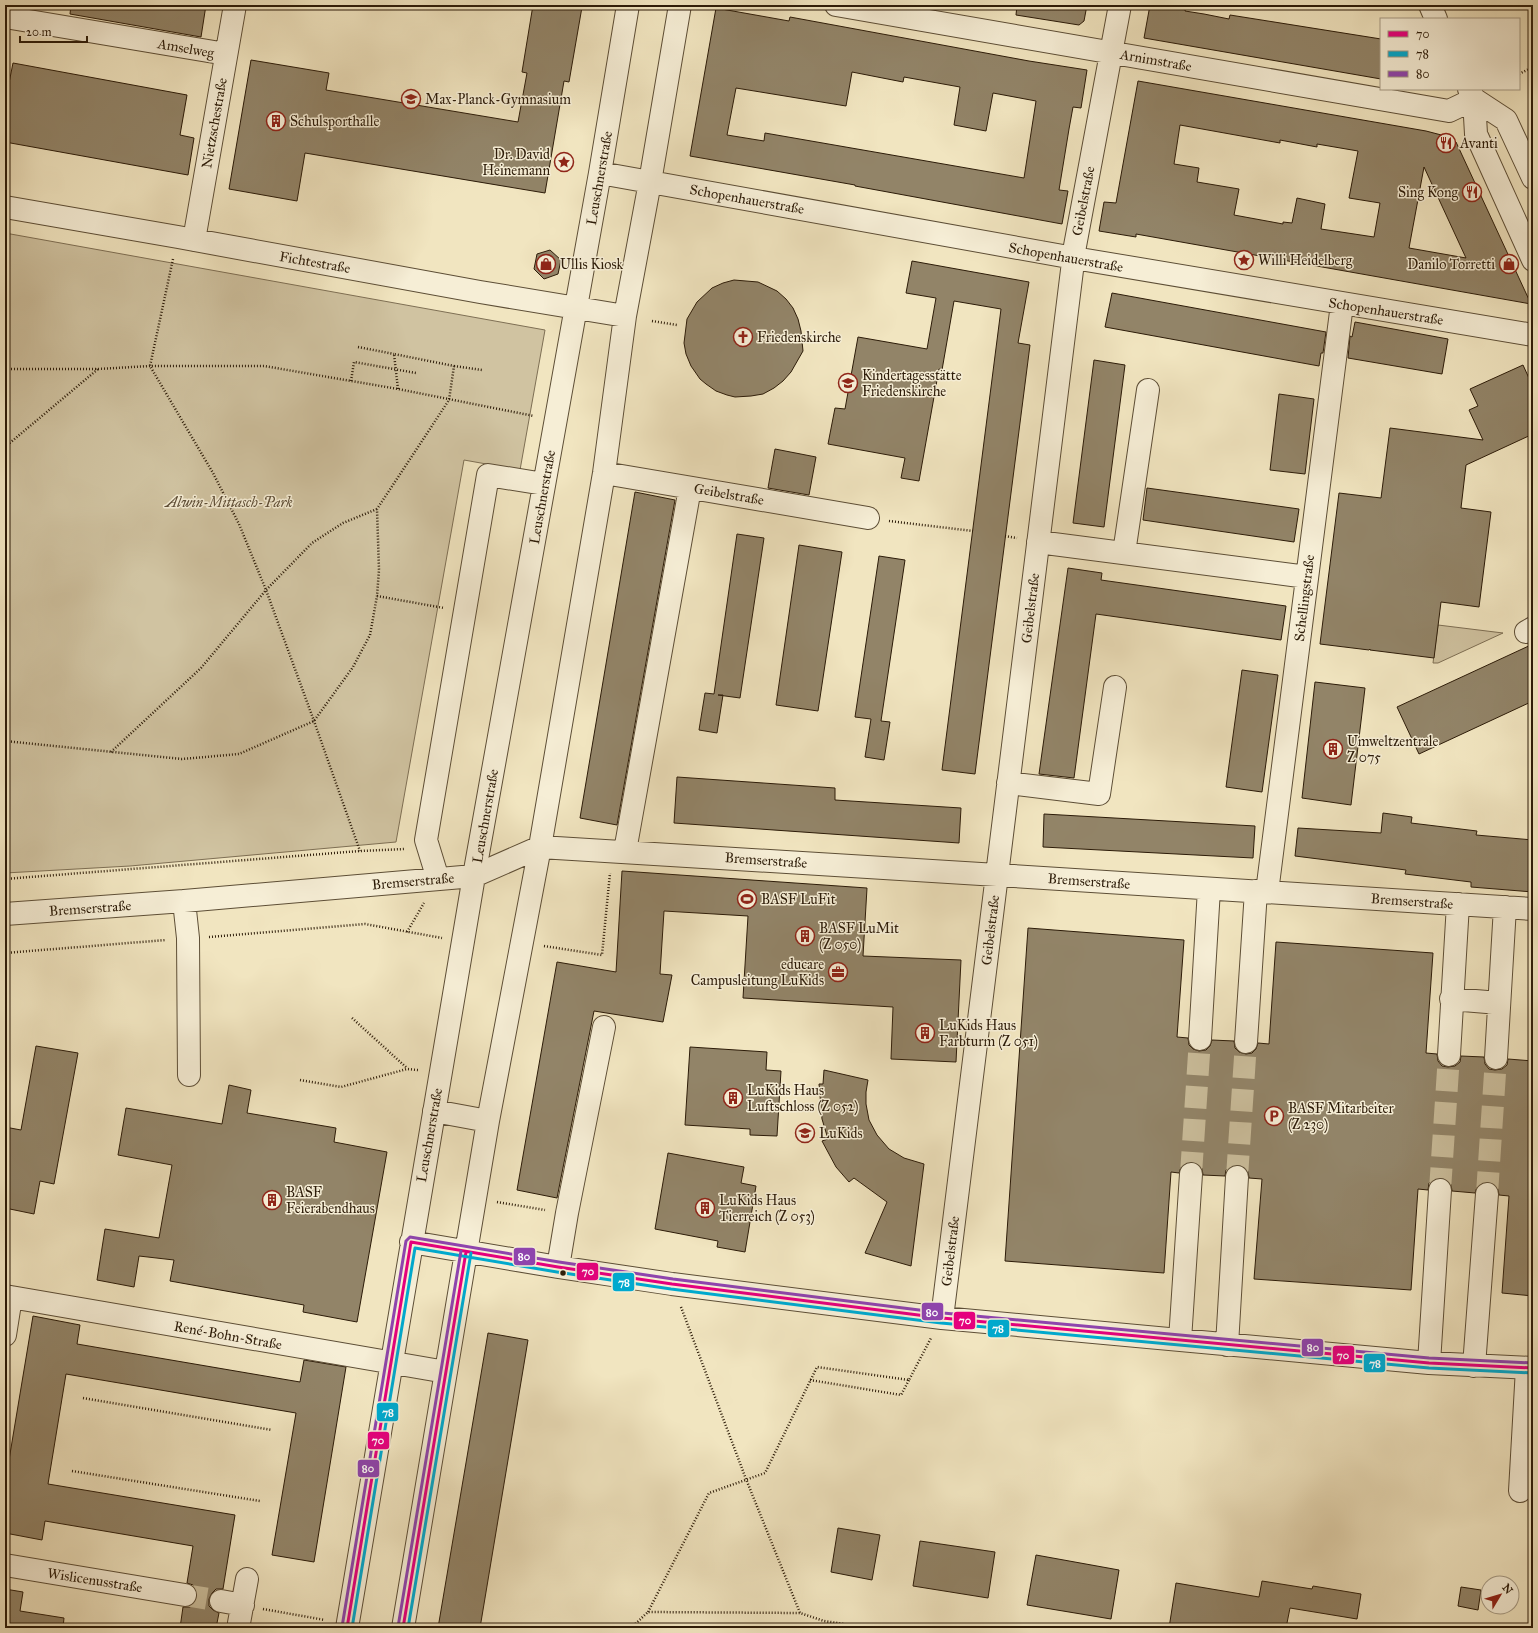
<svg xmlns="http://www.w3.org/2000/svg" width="1538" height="1633" font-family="'IM FELL Great Primer',serif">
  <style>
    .green { fill: #d0c3a1; stroke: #7e6f54 }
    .building { fill: #928468; stroke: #2c1b08; fill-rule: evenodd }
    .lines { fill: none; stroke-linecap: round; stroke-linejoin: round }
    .minor-tunnel { stroke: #cabd9b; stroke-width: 22; stroke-dasharray: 22 11; stroke-linecap: butt }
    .minor-casing { stroke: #5d4e36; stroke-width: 24 }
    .path { stroke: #2c1b08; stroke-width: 2.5; stroke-dasharray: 1 2; stroke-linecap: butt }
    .minor { stroke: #f6eed6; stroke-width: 22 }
    .bus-1-casing { stroke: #f6eed6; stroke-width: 6 }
    .bus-2-casing { stroke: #f6eed6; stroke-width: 6 }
    .bus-3-casing { stroke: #f6eed6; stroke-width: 6 }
    .bus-1 { stroke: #e5007d; stroke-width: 3 }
    .bus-2 { stroke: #00a9ce; stroke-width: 3 }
    .bus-3 { stroke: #8e44ad; stroke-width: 3 }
    .bus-dot { fill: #2c1b08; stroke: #f6eed6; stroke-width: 1.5 }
    .labels { text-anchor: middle; stroke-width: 3; stroke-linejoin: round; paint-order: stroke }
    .street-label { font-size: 14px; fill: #2c1b08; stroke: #f6eed6 }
    .poi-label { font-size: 14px; fill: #2c1b08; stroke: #f6eed6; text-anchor: start }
    .park-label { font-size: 14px; font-style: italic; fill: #5d4d36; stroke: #f6eed6 }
    .line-badge { stroke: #f6eed6; stroke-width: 1.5 }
    .badge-label { font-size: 11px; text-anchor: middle; font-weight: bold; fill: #fff }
  </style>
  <rect width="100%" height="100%" fill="#f1e5c0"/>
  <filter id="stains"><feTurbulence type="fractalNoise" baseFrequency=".005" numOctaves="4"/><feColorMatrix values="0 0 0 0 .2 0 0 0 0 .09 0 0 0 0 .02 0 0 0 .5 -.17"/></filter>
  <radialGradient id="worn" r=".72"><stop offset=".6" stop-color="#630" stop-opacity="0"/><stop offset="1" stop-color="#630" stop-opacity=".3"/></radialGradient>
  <path class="green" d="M5 233 545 330 520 470 464 460 396 842 130 866 5 873Z
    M1438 625 1503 633 1438 663H1433Z"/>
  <path class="building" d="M71 5H206L201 37 70 14Z
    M533 5H568L582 7 569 82 564 81 545 193 305 153 297 201 229 189 251 60 329 73 326 90 518 122 527 73 522 72Z
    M1017 5H1087L1084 21 1079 25 1016 15Z
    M1150 5H1186L1185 11 1204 14 1229 19 1230 15 1381 39V79L1144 38Z
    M716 8 789 21 790 17 1029 61 1087 70 1081 108 1073 107 1069 129 1059 190 1068 191 1062 224 855 186V185L690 156ZM852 72 903 82 904 77 960 87 954 125 986 131 993 93 1036 101 1024 178 765 133 764 141 727 135 736 88 846 106Z
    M13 63 187 95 180 135 194 138 188 175 5 142V103Z
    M1138 81 1426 131 1449 137 1456 142 1531 304 1136 234V237L1099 231 1104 202 1116 203ZM1180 125 1280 143V140L1317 147V144L1358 151 1349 198 1380 203 1374 237 1321 229 1325 204 1297 198 1292 223 1283 222V224L1234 215 1239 189 1197 182 1199 168 1174 164ZM1424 167 1466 258 1409 248Z
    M550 250 561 260 558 274 544 279 534 269 537 254Z
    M912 261 1029 282 1018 343 1030 345 975 774 942 770 1001 309 954 301 942 370 939 369 919 481 901 478 905 458 828 444 835 408 845 409 858 337 927 349 936 298 906 293Z
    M734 280 758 282 777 291 786 299 793 308 798 319 801 331 803 351 791 372 783 381 774 388 763 394 751 396 735 397 727 395 716 391 706 384 700 379 691 366 686 354 684 343 687 319 697 302 712 288 723 283Z
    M1112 293 1326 332 1323 353H1321L1319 366 1105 327Z
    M1355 322 1448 339 1442 374 1348 358 1350 336 1352 337Z
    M1094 360 1125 365 1104 527 1073 523Z
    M1523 365 1533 387V434L1466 465 1461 508 1491 512 1479 607 1441 602 1434 658 1370 650V649L1369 650 1320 644 1339 493 1381 498 1390 428 1483 440 1469 410 1478 406 1470 389Z
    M1279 394 1314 399 1305 474 1270 470Z
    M775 449 816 457 809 495 768 488Z
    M1147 488 1299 509 1294 542 1143 520Z
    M635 492 675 500 617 825 580 818Z
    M737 534 764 538 740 698 718 695H723L717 733 699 730 705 693 714 694Z
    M799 545 842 552 818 711 776 705Z
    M879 556 905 560 881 721 890 722 884 760 865 757 871 719 855 717Z
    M1068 568 1102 573 1101 580 1286 606 1281 640 1096 614 1074 778 1039 774Z
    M1533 644V701L1419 754 1397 707Z
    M1242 670 1278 675 1262 792 1226 787Z
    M1315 682 1365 688 1351 805 1302 798Z
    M677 777 835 788V800L961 808 959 843 674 823Z
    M1383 813 1412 817 1411 823 1477 831 1476 835 1533 840V892L1471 887V882L1405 874 1406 870 1295 856 1298 828 1381 833Z
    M1044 814 1255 826 1253 858 1043 847Z
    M622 871 867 888 863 956 961 960 956 1062 891 1059 893 1007 743 998 748 916 664 911 660 974 672 975 663 1022 594 1011 557 1198 517 1190 557 962 616 972Z
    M1028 928 1184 940 1177 1037 1188 1038 1189 1045 1193 1049 1199 1051 1206 1050 1210 1046 1212 1040 1234 1041 1235 1048 1239 1052 1246 1054 1252 1053 1256 1049 1258 1043 1269 1044 1276 942 1433 953 1426 1053 1437 1054 1438 1061 1442 1066 1448 1067 1455 1066 1460 1062 1461 1056 1484 1057 1485 1064 1489 1069 1495 1070 1502 1069 1507 1065 1508 1059 1533 1061V1296L1502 1293 1509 1196 1499 1195 1498 1189 1494 1184 1488 1182 1482 1183 1477 1187 1475 1193 1452 1191 1451 1184 1447 1180 1441 1178 1434 1179 1429 1183 1428 1190 1418 1189 1411 1290 1254 1279 1262 1179 1249 1178 1248 1171 1244 1166 1238 1165 1231 1166 1226 1170 1225 1176 1203 1175 1202 1168 1198 1164 1192 1162 1185 1163 1181 1167 1179 1173 1171 1172 1164 1273 1005 1261Z
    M36 1046 78 1053 54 1184 40 1181 34 1214 5 1208V1127L21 1130Z
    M690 1047 767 1052 766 1070 781 1071 777 1136 750 1135V1129L685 1125Z
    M824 1070 868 1080 866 1092V1104L869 1120 877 1135 889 1149 904 1158 924 1164 911 1266 865 1253 887 1202 854 1178 849 1182 836 1167 822 1141 828 1139 822 1119 819 1084H823Z
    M229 1085 251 1090 247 1113 336 1128 334 1142 387 1152 357 1322 303 1312 304 1305 170 1281 174 1260 139 1256 134 1287 97 1280 105 1229 159 1238 172 1165 118 1155 126 1108 222 1124Z
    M668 1153 744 1167 741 1183 756 1186 745 1252 717 1247 718 1241 655 1229Z
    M33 1316 80 1325 77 1344 300 1382 304 1360 346 1367 314 1562 272 1555 296 1413 66 1374 48 1484 235 1515 223 1589H216L212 1593 209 1599V1606L213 1610 219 1613 216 1628H180L183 1607H190L195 1603 197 1597V1590L193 1585 187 1583 193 1546 45 1521 42 1540 5 1533V1484Z
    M488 1333 528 1340 480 1628H438Z
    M838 1528 880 1535 872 1580 831 1572Z
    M920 1541 995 1552 988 1598 913 1586Z
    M1036 1555 1119 1570 1111 1619 1027 1605Z
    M1262 1581 1312 1589 1313 1586 1361 1594 1357 1619 1290 1608 1286 1628H1169L1176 1583 1259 1597Z
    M1461 1587 1481 1590 1478 1610 1458 1606Z
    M5 1589 23 1592 20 1611 64 1618 63 1628H5Z"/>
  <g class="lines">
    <path class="minor-tunnel" d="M1191 1174 1200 1039
      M1237 1177 1246 1042
      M1440 1190 1449 1055
      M1487 1194 1496 1058
      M185 1595 221 1601"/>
    <defs>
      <path id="minor" d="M836 5 1449 111 1474 99
        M1430 5 1436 19
        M5 17 226 54
        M1469 89 1474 99 1476 134 1533 260
        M1474 99 1506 120 1533 178
        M600 173 1074 258 1533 335
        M5 207 178 237 480 292 625 316
        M194 240 235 5
        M604 473 868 518
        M1038 542 1307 577
        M1124 553 1148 390
        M1526 632 1533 628
        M1008 783 1099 794 1115 687
        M625 851 690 488
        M438 879 426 840 488 475 544 484
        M1267 892 1342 304
        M184 901 188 938 189 1075
        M5 914 184 901 474 876 540 847 997 875 1533 909
        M1451 999 1499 1003
        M1200 1039 1209 889
        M1246 1042 1256 891
        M1449 1055 1458 904
        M1496 1058 1505 907
        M434 1111 488 1121
        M411 1242 558 1267 672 1284 942 1318 1429 1363 1533 1368
        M558 1267 567 1213 604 1027
        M5 1296 446 1372
        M942 1318 1075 246 1120 5
        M5 1335 11 1297
        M1180 1340 1191 1174
        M1227 1345 1237 1177
        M1429 1363 1440 1190
        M1474 1366 1487 1194
        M1520 1491 1527 1368
        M5 1565 185 1595
        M221 1601 243 1605
        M239 1623 247 1579
        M347 1628 474 876 600 173 628 5
        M403 1628 488 1121 540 847 604 473 625 316 650 182 680 5"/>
    </defs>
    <use href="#minor" class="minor-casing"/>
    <path class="path" d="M1519 74 1529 69H1533
      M173 259 150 366 213 473 239 524 266 590 314 721 360 851
      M652 321 677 325
      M358 347 394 354
      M454 366 482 370
      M5 369H98L150 366H264L398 389 534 416
      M351 381 354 362 416 373
      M5 447 98 369
      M889 521 973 531
      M1005 536 1017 538
      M377 596 444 608
      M5 741 182 759 239 754 314 721 353 667 370 635 377 596 379 570 377 509 449 400 454 366 394 354 398 389
      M111 752 201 668 266 590 312 543 343 523 377 509
      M5 879 360 851 405 849
      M407 932 424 903
      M209 937 365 924 442 938
      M544 946 602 955 610 873
      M5 953 166 940
      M352 1018 407 1068
      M300 1080 341 1087 407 1069 418 1070
      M497 1202 545 1210
      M681 1307 746 1479 800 1613
      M810 1380 901 1395 909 1380
      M83 1398 272 1430
      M72 1471 260 1501
      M263 1609 325 1620
      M648 1612 709 1493 765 1473 817 1367 909 1380 931 1338
      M631 1628 648 1612 800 1613 824 1621 871 1628"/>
    <use href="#minor" class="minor"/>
    <defs>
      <path id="bus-1" d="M347 1628 411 1242 558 1267 672 1284 942 1318 1429 1363 1533 1368
        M403 1628 466 1252"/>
      <path id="bus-2" d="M352 1628 415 1248 557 1272 671 1289 941 1323 1429 1368 1533 1373
        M408 1628 471 1253"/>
      <path id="bus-3" d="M342 1627 406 1241 410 1237 559 1262 673 1279 943 1313 1429 1358 1533 1363
        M398 1627 461 1251"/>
    </defs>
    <use href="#bus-1" class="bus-1-casing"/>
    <use href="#bus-2" class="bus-2-casing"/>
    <use href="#bus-3" class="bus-3-casing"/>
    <use href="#bus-1" class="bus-1"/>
    <use href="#bus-2" class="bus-2"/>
    <use href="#bus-3" class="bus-3"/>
  </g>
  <defs>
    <symbol id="school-ring" viewBox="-11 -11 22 22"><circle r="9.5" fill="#f6eed6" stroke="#8f2418" stroke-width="1.5"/><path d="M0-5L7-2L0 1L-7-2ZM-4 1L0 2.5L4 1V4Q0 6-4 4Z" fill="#8f2418"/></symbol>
    <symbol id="building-ring" viewBox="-11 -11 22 22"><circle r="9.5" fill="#f6eed6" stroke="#8f2418" stroke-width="1.5"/><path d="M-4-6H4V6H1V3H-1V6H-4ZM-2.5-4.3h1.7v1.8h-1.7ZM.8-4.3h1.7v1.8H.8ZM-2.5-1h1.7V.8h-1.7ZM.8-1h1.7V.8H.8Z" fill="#8f2418"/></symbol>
    <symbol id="restaurant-ring" viewBox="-11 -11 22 22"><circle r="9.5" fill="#f6eed6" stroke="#8f2418" stroke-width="1.5"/><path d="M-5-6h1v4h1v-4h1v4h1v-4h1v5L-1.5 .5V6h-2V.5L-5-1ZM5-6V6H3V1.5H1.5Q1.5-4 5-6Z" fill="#8f2418"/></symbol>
    <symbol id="sight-ring" viewBox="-11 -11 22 22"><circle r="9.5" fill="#f6eed6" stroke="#8f2418" stroke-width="1.5"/><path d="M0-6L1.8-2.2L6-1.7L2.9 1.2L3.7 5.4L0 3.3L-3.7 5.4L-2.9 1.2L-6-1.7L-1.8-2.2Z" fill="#8f2418"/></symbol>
    <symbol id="shop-ring" viewBox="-11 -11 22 22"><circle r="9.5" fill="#f6eed6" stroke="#8f2418" stroke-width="1.5"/><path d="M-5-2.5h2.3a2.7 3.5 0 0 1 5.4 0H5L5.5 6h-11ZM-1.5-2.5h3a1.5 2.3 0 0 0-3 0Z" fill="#8f2418"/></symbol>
    <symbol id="church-ring" viewBox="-11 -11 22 22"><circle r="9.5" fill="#f6eed6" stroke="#8f2418" stroke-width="1.5"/><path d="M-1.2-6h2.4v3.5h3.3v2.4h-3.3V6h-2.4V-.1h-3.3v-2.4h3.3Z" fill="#8f2418"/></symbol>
    <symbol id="stadium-ring" viewBox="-11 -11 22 22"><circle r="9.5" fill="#f6eed6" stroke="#8f2418" stroke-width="1.5"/><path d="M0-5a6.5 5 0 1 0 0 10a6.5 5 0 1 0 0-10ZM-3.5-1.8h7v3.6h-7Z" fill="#8f2418"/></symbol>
    <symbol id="office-ring" viewBox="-11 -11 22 22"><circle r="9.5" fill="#f6eed6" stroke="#8f2418" stroke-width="1.5"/><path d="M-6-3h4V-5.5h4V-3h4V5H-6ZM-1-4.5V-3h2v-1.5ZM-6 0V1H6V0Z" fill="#8f2418"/></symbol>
    <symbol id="parking-ring" viewBox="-11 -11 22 22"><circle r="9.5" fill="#f6eed6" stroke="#8f2418" stroke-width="1.5"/><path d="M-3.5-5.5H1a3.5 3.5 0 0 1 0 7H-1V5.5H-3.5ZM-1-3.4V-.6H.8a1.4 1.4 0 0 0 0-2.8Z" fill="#8f2418"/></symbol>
  </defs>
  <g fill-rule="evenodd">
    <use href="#school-ring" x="400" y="88" width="22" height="22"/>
    <use href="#building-ring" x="265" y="110" width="22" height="22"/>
    <use href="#restaurant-ring" x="1435" y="132" width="22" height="22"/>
    <use href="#sight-ring" x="553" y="151" width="22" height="22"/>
    <use href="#restaurant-ring" x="1461" y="181" width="22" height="22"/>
    <use href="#sight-ring" x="1233" y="249" width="22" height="22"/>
    <use href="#shop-ring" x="535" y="253" width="22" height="22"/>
    <use href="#shop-ring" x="1498" y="253" width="22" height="22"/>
    <use href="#church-ring" x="732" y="326" width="22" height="22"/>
    <use href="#school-ring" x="837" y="372" width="22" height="22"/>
    <use href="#building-ring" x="1322" y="738" width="22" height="22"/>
    <use href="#stadium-ring" x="736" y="888" width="22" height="22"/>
    <use href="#building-ring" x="794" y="925" width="22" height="22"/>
    <use href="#office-ring" x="827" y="961" width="22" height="22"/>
    <use href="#building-ring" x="914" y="1022" width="22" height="22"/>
    <use href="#building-ring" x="722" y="1087" width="22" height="22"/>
    <use href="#parking-ring" x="1263" y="1105" width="22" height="22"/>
    <use href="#school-ring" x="794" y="1122" width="22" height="22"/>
    <use href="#building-ring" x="261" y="1189" width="22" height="22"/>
    <use href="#building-ring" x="694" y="1197" width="22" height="22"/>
  </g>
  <circle class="bus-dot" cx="563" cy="1273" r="3.5"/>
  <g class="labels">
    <g class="street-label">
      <text transform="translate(186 48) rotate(10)" y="5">Amselweg</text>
      <text transform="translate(1156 60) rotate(10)" y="5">Arnimstraße</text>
      <text transform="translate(214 123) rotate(-80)" y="5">Nietzschestraße</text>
      <text transform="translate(599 178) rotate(-80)" y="5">Leuschnerstraße</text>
      <text transform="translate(747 199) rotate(10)" y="5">Schopenhauerstraße</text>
      <text transform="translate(1083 201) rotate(-79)" y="5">Geibelstraße</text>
      <text transform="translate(1066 257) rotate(10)" y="5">Schopenhauerstraße</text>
      <text transform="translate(315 262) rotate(10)" y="5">Fichtestraße</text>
      <text transform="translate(1386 311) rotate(9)" y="5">Schopenhauerstraße</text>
      <text transform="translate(729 494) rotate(10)" y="5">Geibelstraße</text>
      <text transform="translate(542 497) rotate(-80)" y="5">Leuschnerstraße</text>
      <text transform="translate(1304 598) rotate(-83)" y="5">Schellingstraße</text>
      <text transform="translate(1030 608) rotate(-83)" y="5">Geibelstraße</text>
      <text transform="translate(485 816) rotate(-80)" y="5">Leuschnerstraße</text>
      <text transform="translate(766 860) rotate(4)" y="5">Bremserstraße</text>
      <text transform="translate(413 881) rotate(-5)" y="5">Bremserstraße</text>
      <text transform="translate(1089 881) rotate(4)" y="5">Bremserstraße</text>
      <text transform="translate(1412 901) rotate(4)" y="5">Bremserstraße</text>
      <text transform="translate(90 908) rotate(-4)" y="5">Bremserstraße</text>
      <text transform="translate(990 930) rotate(-83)" y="5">Geibelstraße</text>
      <text transform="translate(429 1135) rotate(-80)" y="5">Leuschnerstraße</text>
      <text transform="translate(950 1251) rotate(-83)" y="5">Geibelstraße</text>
      <text transform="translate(228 1335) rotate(10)" y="5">René-Bohn-Straße</text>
      <text transform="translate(95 1580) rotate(9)" y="5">Wislicenusstraße</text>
    </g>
    <g class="poi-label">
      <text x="425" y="104">Max-Planck-Gymnasium</text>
      <text x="290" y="126">Schulsporthalle</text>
      <text x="1460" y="148">Avanti</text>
      <text x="550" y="159" text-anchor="end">Dr. David<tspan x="550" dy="16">Heinemann</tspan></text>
      <text x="1458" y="197" text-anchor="end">Sing Kong</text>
      <text x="1258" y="265">Willi Heidelberg</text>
      <text x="560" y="269">Ullis Kiosk</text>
      <text x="1495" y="269" text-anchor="end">Danilo Torretti</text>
      <text x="757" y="342">Friedenskirche</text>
      <text x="862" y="380">Kindertagesstätte<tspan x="862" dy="16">Friedenskirche</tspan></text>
      <text x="1347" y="746">Umweltzentrale<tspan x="1347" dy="16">Z 075</tspan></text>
      <text x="761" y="904">BASF LuFit</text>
      <text x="819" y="933">BASF LuMit<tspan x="819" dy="16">(Z 050)</tspan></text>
      <text x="824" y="969" text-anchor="end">educare<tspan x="824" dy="16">Campusleitung LuKids</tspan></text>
      <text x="939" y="1030">LuKids Haus<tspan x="939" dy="16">Farbturm (Z 051)</tspan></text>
      <text x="747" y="1095">LuKids Haus<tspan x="747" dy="16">Luftschloss (Z 052)</tspan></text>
      <text x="1288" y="1113">BASF Mitarbeiter<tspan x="1288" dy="16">(Z 230)</tspan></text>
      <text x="819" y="1138">LuKids</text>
      <text x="286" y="1197">BASF<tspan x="286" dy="16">Feierabendhaus</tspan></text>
      <text x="719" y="1205">LuKids Haus<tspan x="719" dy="16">Tierreich (Z 053)</tspan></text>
    </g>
    <g class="park-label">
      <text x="229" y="507">Alwin-Mittasch-Park</text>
    </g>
  </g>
  <g class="line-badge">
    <rect x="513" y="1247" width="23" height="19" rx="4" fill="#8e44ad"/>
    <rect x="576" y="1262" width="23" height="19" rx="4" fill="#e5007d"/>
    <rect x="612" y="1272" width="23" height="20" rx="4" fill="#00a9ce"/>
    <rect x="921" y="1302" width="23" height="19" rx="4" fill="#8e44ad"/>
    <rect x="953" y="1311" width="23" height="19" rx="4" fill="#e5007d"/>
    <rect x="987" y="1319" width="23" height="19" rx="4" fill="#00a9ce"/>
    <rect x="1301" y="1338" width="23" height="19" rx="4" fill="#8e44ad"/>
    <rect x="1332" y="1345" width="23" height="20" rx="4" fill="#e5007d"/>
    <rect x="1363" y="1353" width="23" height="20" rx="4" fill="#00a9ce"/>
    <rect x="376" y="1402" width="23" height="20" rx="4" fill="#00a9ce"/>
    <rect x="367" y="1431" width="23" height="19" rx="4" fill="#e5007d"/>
    <rect x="357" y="1459" width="23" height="19" rx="4" fill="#8e44ad"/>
  </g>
  <g class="badge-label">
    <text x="524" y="1260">80</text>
    <text x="588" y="1275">70</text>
    <text x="624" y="1286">78</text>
    <text x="932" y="1316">80</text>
    <text x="965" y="1324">70</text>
    <text x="998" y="1332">78</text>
    <text x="1313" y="1351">80</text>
    <text x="1343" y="1359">70</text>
    <text x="1375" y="1367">78</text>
    <text x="388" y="1416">78</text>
    <text x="378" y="1444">70</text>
    <text x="368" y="1472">80</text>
  </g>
  <rect width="1538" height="1633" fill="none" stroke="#f1e5c0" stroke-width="20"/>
  <rect x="6" y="6" width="1526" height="1621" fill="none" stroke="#2c1b08" stroke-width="2"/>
  <rect x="10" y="10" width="1518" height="1613" fill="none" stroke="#2c1b08"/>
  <rect x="1380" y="18" width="140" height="72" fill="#f6eed6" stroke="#a59a84"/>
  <rect x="1388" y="31" width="20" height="6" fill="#e5007d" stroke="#a59a84"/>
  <text x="1416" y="38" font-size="12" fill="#2c1b08">70</text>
  <rect x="1388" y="51" width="20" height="6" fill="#00a9ce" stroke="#a59a84"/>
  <text x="1416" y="58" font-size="12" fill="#2c1b08">78</text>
  <rect x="1388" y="71" width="20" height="6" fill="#8e44ad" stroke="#a59a84"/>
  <text x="1416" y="78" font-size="12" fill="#2c1b08">80</text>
  <g transform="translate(1500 1595) rotate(52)"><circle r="19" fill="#f6eed6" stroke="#a59a84"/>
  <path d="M0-3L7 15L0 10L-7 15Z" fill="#8f2418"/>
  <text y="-6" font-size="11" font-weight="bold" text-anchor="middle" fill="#2c1b08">N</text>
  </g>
  <path d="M20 36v6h67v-6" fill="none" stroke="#2c1b08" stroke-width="2"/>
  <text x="26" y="36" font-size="12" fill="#2c1b08" stroke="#f6eed6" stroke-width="3" paint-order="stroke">20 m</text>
  <rect width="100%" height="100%" filter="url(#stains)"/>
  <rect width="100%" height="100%" fill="url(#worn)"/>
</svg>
